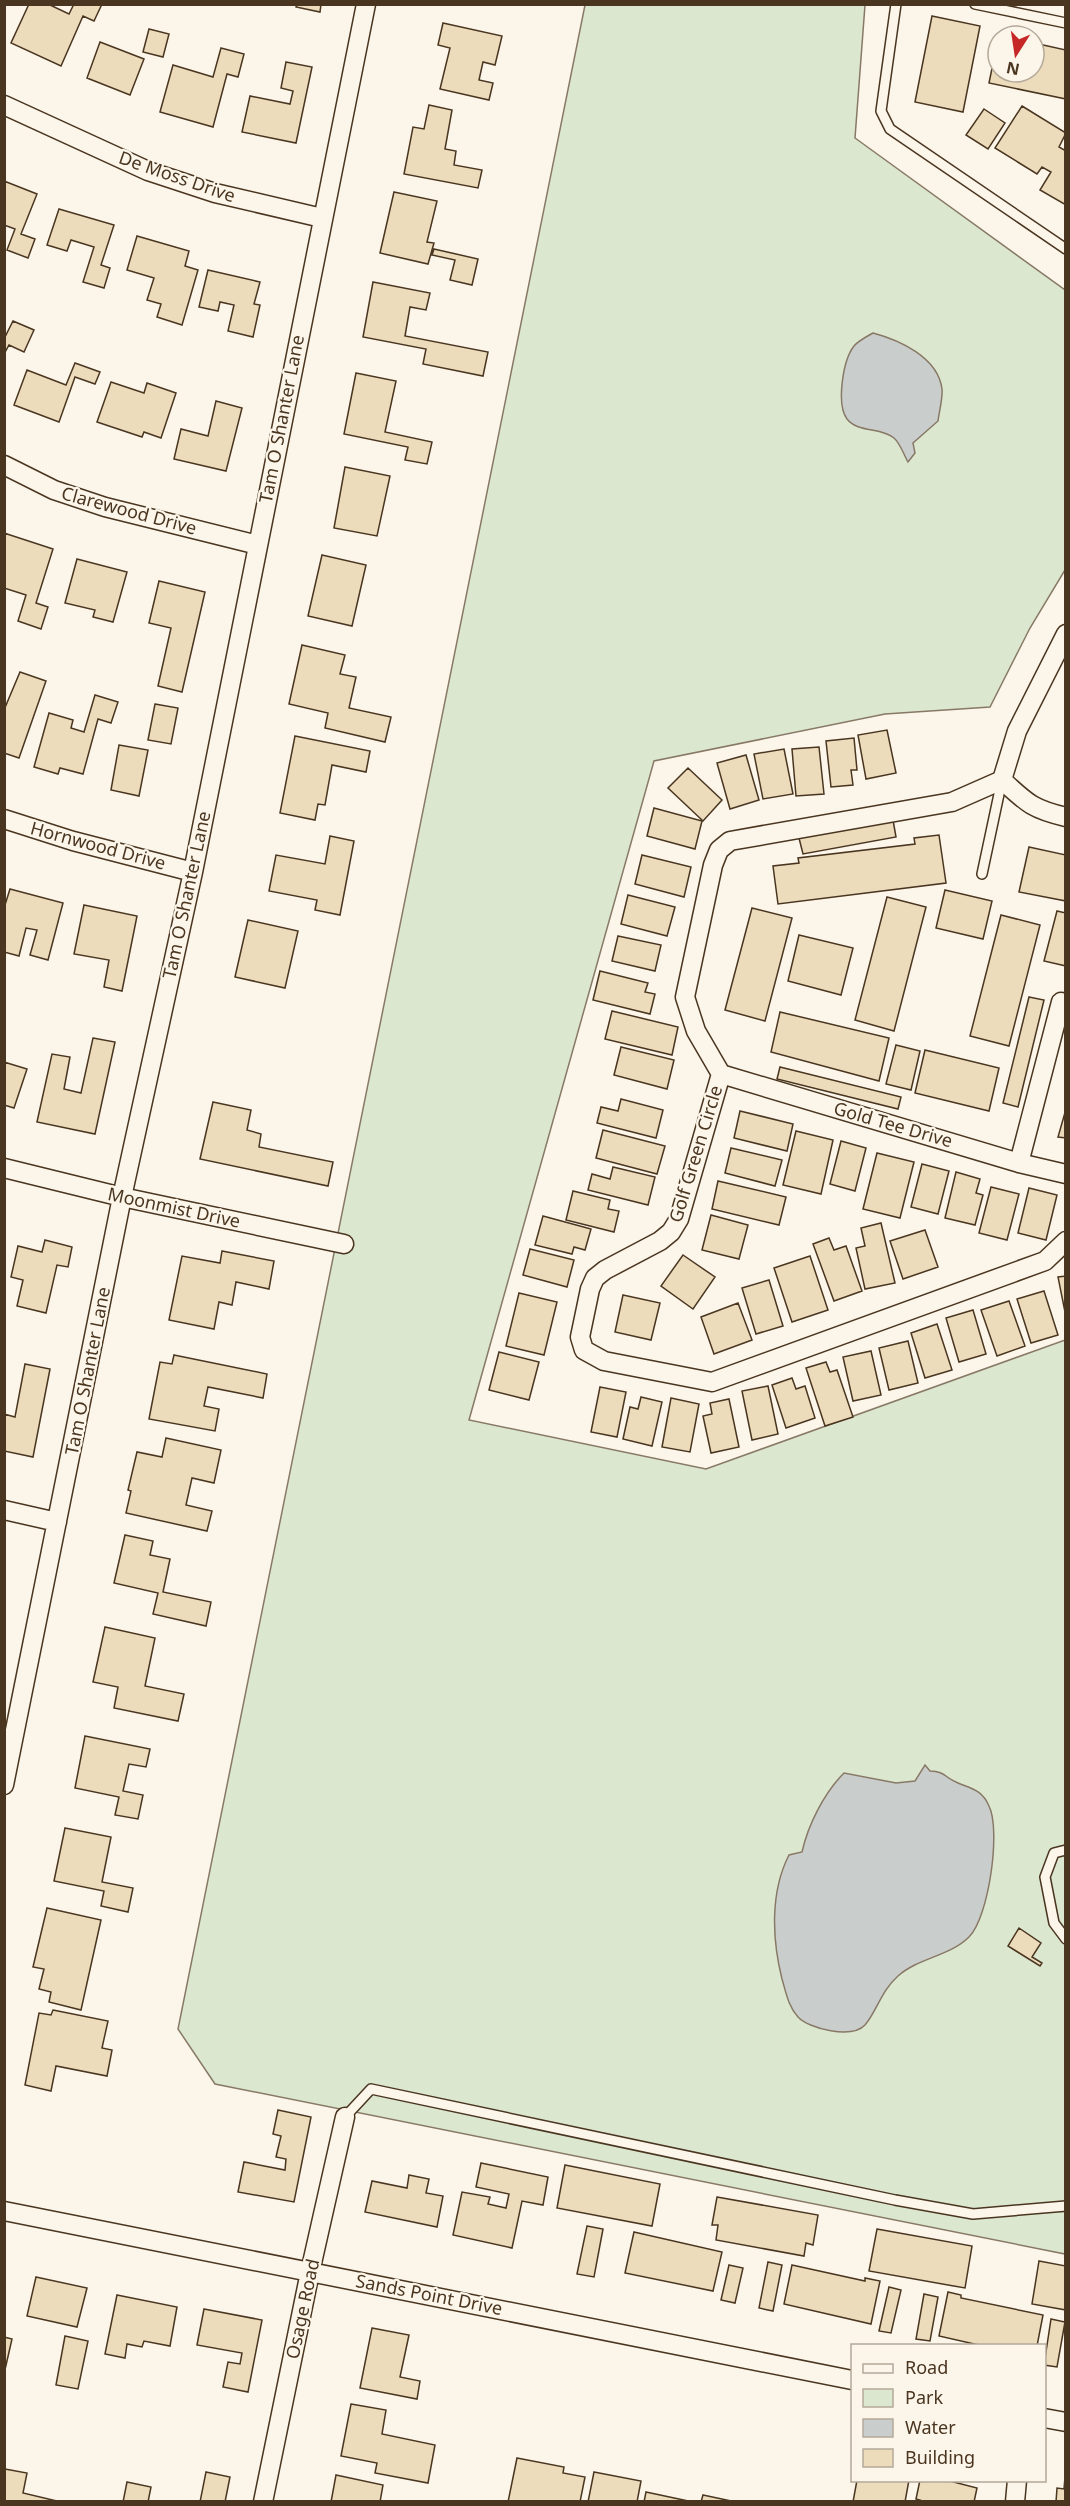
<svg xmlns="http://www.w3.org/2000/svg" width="1070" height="2506" font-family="'Noto Sans',sans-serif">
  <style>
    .green { fill: #dce7d0; stroke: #887966; stroke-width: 1.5 }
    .water { fill: #c9cecd; stroke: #887966; stroke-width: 1.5 }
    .building { fill: #ecdcbc; stroke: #4a3520; stroke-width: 1.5 }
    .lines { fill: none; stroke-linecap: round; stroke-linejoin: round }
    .lane-casing { stroke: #4a3520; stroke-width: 12 }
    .street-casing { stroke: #4a3520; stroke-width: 21 }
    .lane { stroke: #fbf6e9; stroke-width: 9 }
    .street { stroke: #fbf6e9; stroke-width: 18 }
    .labels { text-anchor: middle; stroke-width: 4.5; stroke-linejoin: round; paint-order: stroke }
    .street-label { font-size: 18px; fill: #4a3520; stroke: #fbf6e9 }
  </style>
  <rect width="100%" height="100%" fill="#fbf6e9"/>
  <path class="green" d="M585 5H865L855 138 1065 290V570L1030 628 990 707 885 714 654 761 469 1420 706 1469 1065 1340V2254L215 2084 178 2029Z"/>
  <path class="water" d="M873 333C899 340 938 357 942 389 943 398 939 412 938 421L913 443 915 453 908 462C904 455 900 443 894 438 881 427 858 433 847 419 836 404 843 360 854 346 858 341 866 337 873 333Z
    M925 1765 930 1771C945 1771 945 1778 958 1783 972 1789 982 1790 989 1806 1001 1830 989 1917 969 1937 950 1956 918 1958 898 1976 881 1991 877 2011 865 2025 852 2039 809 2029 798 2017 788 2006 786 1992 782 1979 772 1939 770 1892 789 1855L802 1852C808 1825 824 1793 844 1773L896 1783 915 1781Z"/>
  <path class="building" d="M29 4H48L69 14 74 4H102L94 21 83 16 61 66 11 43Z
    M297 4H321L320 12 296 7Z
    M932 16 980 26 963 112 915 102Z
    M443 23 502 36 495 65 483 62 479 80 493 83 489 100 440 89 450 48 438 45Z
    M149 29 169 34 163 57 143 52Z
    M998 39V72H1034V43L1066 50V99L989 83Z
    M100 42 144 59 130 95 87 78Z
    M221 48 244 54 238 77 227 74 213 127 160 112 173 65 213 77Z
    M286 62 312 67 296 143 242 132 250 96 290 104 293 91 281 88Z
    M429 105 452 110 445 149 456 151 454 165 482 170 478 188 404 174 413 127 424 129Z
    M1022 106 1066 133 1059 147 1066 151V205L1040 190 1051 172 1042 167 1037 174 995 148Z
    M984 109 1005 123 988 149 966 135Z
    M4 181 37 194 21 234 35 239 28 258 7 250 15 229 4 225Z
    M394 192 437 201 427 242 434 243 428 264 380 253Z
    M59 209 114 225 101 265 110 268 104 288 83 282 94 247 71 240 67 251 47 245Z
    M137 236 189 251 185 266 198 270 182 325 157 317 161 304 147 300 154 278 127 270Z
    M434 249 478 259 472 285 450 280 455 260 432 255Z
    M208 270 260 282 254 304 260 305 253 337 228 331 234 305 220 302 218 311 199 307Z
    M373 282 430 293 426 310 410 307 405 336 488 352 483 376 423 364 426 349 363 337Z
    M13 321 34 330 24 352 9 345 4 354V339Z
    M75 363 100 372 95 384 75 377 59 422 14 405 27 370 66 385Z
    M356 373 396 381 385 432 432 442 427 464 405 460 408 447 344 434Z
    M111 382 144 393 147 383 176 393 161 438 144 432 142 437 97 422Z
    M216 401 242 408 226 471 174 459 181 429 208 436Z
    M345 467 390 476 377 536 334 528Z
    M4 533 53 549 36 603 48 607 41 629 18 621 26 595 4 588Z
    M322 555 366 565 352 626 308 616Z
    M77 559 127 572 113 622 93 617 95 610 65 603Z
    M159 581 205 592 182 692 158 686 171 628 149 623Z
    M302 645 345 655 340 674 356 677 349 708 391 717 385 742 325 728 328 713 289 704Z
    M20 672 46 681 19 758 4 753V710Z
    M95 695 118 702 111 723 98 719 83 774 60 768 58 774 34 767 49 713 73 720 71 728 84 732Z
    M155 704 178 708 171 744 148 740Z
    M887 730 896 773 866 779 858 735Z
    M295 736 370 751 366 772 332 765 325 805 318 804 315 820 280 813Z
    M854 738 857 770H851L853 785 831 787 826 741Z
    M119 745 148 750 139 796 111 790Z
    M819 747 824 794 796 796 792 749Z
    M784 749 793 794 763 799 754 754Z
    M746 755 759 800 730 809 717 763Z
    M688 768 722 800 703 821 668 788Z
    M654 808 702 821 695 849 647 836Z
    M893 820 896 837 803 854 799 838Z
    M939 835 946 883 778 904 773 866 799 863 798 858 915 844 914 838Z
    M330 836 354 841 340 915 315 910 317 900 269 891 276 855 325 864Z
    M1029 847 1066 855V901L1019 892Z
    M642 855 691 867 684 897 635 884Z
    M10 889 63 903 48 960 30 955 37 930 26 928 19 956 4 952V908Z
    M945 890 992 901 983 939 936 928Z
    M628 895 675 907 667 936 621 924Z
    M887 897 926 907 894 1031 855 1020Z
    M84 905 137 916 122 991 104 987 109 960 74 954Z
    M752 908 792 918 765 1021 725 1010Z
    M1057 911 1066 913V966L1044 961Z
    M1001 915 1040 925 1009 1046 970 1036Z
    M248 920 298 931 285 988 235 977Z
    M799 935 853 948 841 995 788 981Z
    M618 936 661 945 655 971 612 961Z
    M600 971 648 983 645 992 655 994 650 1014 593 1000Z
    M1029 997 1044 1000 1018 1107 1003 1103Z
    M612 1011 678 1027 672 1055 605 1039Z
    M780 1012 889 1038 879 1081 771 1052Z
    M93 1038 115 1042 95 1134 37 1122 52 1054 70 1057 64 1089 81 1093Z
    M896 1045 920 1051 911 1090 886 1084Z
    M621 1047 674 1060 667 1089 614 1075Z
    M925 1050 999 1068 989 1111 915 1093Z
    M4 1062 27 1069 14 1108 4 1105Z
    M780 1067 901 1097 898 1109 777 1079Z
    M621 1099 663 1110 656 1138 597 1123 601 1107 618 1111Z
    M213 1102 251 1110 247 1130 261 1134 259 1147 333 1162 328 1186 200 1159Z
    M1066 1109V1138L1058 1137Z
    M740 1111 793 1124 787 1151 734 1138Z
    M603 1130 665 1146 657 1174 596 1158Z
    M796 1131 833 1140 821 1194 783 1185Z
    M841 1141 866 1148 855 1191 830 1184Z
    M731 1148 782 1160 775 1186 725 1173Z
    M877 1153 914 1162 900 1218 863 1209Z
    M922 1164 949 1171 938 1214 911 1207Z
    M613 1167 655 1177 648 1205 588 1190 592 1174 610 1179Z
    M956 1172 980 1179 976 1193 983 1195 975 1225 945 1218Z
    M718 1181 786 1197 779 1225 712 1209Z
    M991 1187 1019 1194 1007 1240 979 1233Z
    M1029 1188 1057 1195 1046 1240 1018 1233Z
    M573 1191 610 1200 608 1209 619 1211 614 1232 566 1220Z
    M711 1215 748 1225 739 1259 702 1250Z
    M543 1216 591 1229 585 1250 574 1247 572 1254 535 1245Z
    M881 1223 895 1283 865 1289 856 1248 865 1246 861 1228Z
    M925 1230 938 1267 903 1279 890 1241Z
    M829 1238 834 1250 846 1246 862 1291 834 1301 813 1244Z
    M45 1240 72 1247 68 1267 57 1265 46 1313 17 1306 23 1280 11 1277 18 1246 42 1252Z
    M530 1249 574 1260 567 1287 523 1275Z
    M222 1251 274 1261 269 1289 236 1282 232 1305 219 1302 214 1329 169 1320 182 1256 220 1263Z
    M683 1255 715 1277 693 1309 661 1286Z
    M810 1256 828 1310 792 1322 774 1268Z
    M1066 1276V1317L1058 1277Z
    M769 1280 783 1326 756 1334 742 1288Z
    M1044 1291 1058 1335 1031 1343 1017 1299Z
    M519 1293 557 1302 544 1355 506 1346Z
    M623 1295 660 1303 651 1340 615 1332Z
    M1009 1301 1025 1346 997 1356 981 1310Z
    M738 1303 752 1340 714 1354 701 1317Z
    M973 1310 986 1354 959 1362 946 1318Z
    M937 1324 952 1370 925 1378 911 1333Z
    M908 1341 918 1383 889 1390 879 1348Z
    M871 1351 881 1395 853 1401 843 1357Z
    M499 1352 539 1362 529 1400 489 1390Z
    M174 1355 267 1374 263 1398 208 1387 204 1406 219 1409 215 1431 149 1419 160 1362 172 1364Z
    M826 1362 830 1372 837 1370 853 1417 825 1426 806 1368Z
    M25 1364 50 1369 33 1457 4 1451V1414L15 1417Z
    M792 1378 796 1389 805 1386 815 1418 786 1428 772 1385Z
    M768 1386 778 1434 752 1440 742 1391Z
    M600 1387 626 1392 617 1437 591 1432Z
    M641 1397 662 1402 652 1446 623 1439 630 1407 638 1409Z
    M671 1398 699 1404 690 1452 662 1447Z
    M729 1399 739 1447 711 1453 703 1416 712 1414 710 1403Z
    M166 1438 221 1450 214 1483 192 1478 186 1505 212 1511 207 1531 126 1513 131 1491 128 1490 137 1452 162 1457Z
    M125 1535 153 1541 150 1555 170 1559 163 1592 211 1602 206 1626 153 1614 158 1593 114 1583Z
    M105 1627 155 1638 145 1686 184 1694 178 1721 114 1708 118 1687 93 1682Z
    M85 1736 150 1749 146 1767 129 1764 123 1791 143 1795 138 1819 115 1815 119 1797 75 1788Z
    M65 1828 111 1837 102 1882 133 1888 128 1912 101 1906 104 1891 54 1881Z
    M47 1908 101 1920 81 2010 49 2002 51 1992 39 1989 44 1969 33 1967Z
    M1019 1928 1041 1943 1032 1957 1042 1963 1040 1966 1008 1946Z
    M53 2010 108 2021 102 2048 112 2050 107 2076 56 2066 51 2091 25 2085 39 2013 51 2015Z
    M278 2110 311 2117 294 2202 238 2192 244 2162 285 2170 286 2159 276 2157 281 2136 273 2134Z
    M481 2163 548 2177 543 2205 522 2201 512 2248 453 2235 462 2192 490 2197 488 2204 506 2208 509 2194 476 2187Z
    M565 2165 660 2184 652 2226 557 2208Z
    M409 2175 429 2179 426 2193 443 2196 437 2227 365 2212 372 2181 407 2188Z
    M717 2197 818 2215 813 2245 806 2243 804 2256 716 2240 718 2225H712Z
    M587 2226 603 2229 594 2277 577 2274Z
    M877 2229 972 2246 965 2288 869 2271Z
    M634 2232 722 2252 713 2291 625 2273Z
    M1039 2261 1066 2266V2310L1032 2304Z
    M768 2262 782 2265 773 2311 759 2308Z
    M729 2265 743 2268 735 2303 721 2300Z
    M792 2265 865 2281V2278L880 2281 871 2324 784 2304Z
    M36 2277 87 2288 77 2327 27 2316Z
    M889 2287 901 2290 891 2333 879 2331Z
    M948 2292 961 2295V2298L1043 2315 1037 2346H983L939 2336Z
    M924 2294 938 2297 930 2341 916 2339Z
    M117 2295 177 2307 170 2346 144 2341 142 2347 127 2344 125 2358 105 2354Z
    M204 2309 262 2320 248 2392 223 2387 228 2362 240 2364 242 2353 197 2345Z
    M1051 2319 1065 2322 1057 2367 1044 2365Z
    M372 2328 409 2335 400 2377 420 2381 417 2399 360 2388Z
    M65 2336 88 2341 78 2389 56 2385Z
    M4 2337 12 2339 4 2374Z
    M351 2404 386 2410 382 2434 435 2445 428 2483 375 2473 377 2463 341 2456Z
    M517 2458 564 2467 563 2473 585 2477 580 2502H508Z
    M5 2469 27 2473 23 2493 61 2502H4Z
    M206 2472 230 2477 225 2502H200Z
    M594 2472 641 2481 637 2502H588Z
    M336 2475 383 2485 380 2502H331Z
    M1065 2477 1066 2502H1056L1057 2488 1064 2489Z
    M857 2480H909L905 2502H853Z
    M920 2480H946L977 2488 974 2502H926L916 2499Z
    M127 2482 151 2487 148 2502H123Z
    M646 2492 693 2502H644Z
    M703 2495 736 2502H701Z"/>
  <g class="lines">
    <defs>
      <path id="lane" d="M896 4 881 111 890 129 1066 249
        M975 4 1066 23
        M982 874 1002 780
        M1066 1850 1054 1853 1045 1877 1054 1923 1066 1939
        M345 2117 371 2089 895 2200 973 2214 1066 2206"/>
      <path id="street" d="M4 105 148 171 215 193 322 218
        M4 465 54 490 105 507 258 545
        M1002 780 1017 731 1066 634
        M1066 817C1032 809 1027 803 1002 780L952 802 730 841 719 850 713 865 685 997 696 1031 721 1074 679 1219 671 1232 660 1241 605 1270 595 1278 590 1289 580 1337 584 1350 604 1361 712 1382 1045 1261 1066 1241
        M4 819 73 841 193 872
        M721 1074 1019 1163 1066 1174
        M1019 1163 1061 1002
        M4 1168 122 1197 344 1244
        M4 1510 57 1522
        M4 1785 122 1197 193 872 366 4
        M4 2211 852 2380
        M1044 2418 1066 2422
        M263 2502 310 2272 345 2117
        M1015 2502 1017 2480"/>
    </defs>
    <use href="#lane" class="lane-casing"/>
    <use href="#street" class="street-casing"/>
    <use href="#lane" class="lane"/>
    <use href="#street" class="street"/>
  </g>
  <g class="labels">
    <g class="street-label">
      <text transform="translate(177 177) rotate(19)" y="6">De Moss Drive</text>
      <text transform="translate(282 419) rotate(-79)" y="6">Tam O Shanter Lane</text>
      <text transform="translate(129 511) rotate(15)" y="6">Clarewood Drive</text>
      <text transform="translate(98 846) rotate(15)" y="6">Hornwood Drive</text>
      <text transform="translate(187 895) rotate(-78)" y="6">Tam O Shanter Lane</text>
      <text transform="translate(893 1125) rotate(16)" y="6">Gold Tee Drive</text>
      <text transform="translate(696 1154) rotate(-73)" y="6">Golf Green Circle</text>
      <text transform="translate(174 1208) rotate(12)" y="6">Moonmist Drive</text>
      <text transform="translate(88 1371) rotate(-79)" y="6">Tam O Shanter Lane</text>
      <text transform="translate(429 2295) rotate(11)" y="6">Sands Point Drive</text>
      <text transform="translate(303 2309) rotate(-78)" y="6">Osage Road</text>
    </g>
  </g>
  <rect width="1070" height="2506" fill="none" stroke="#4a3520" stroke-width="12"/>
  <rect x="851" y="2344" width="195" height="138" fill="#fbf6e9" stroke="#b4a999" stroke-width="1.5"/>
  <rect x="863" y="2364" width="30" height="9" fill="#fbf6e9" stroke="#b4a999" stroke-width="1.5"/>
  <text x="905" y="2374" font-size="18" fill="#4a3520">Road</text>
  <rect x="863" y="2389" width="30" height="18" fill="#dce7d0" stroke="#b4a999" stroke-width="1.5"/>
  <text x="905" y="2404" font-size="18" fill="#4a3520">Park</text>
  <rect x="863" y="2419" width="30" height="18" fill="#c9cecd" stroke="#b4a999" stroke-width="1.5"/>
  <text x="905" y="2434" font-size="18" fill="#4a3520">Water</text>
  <rect x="863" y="2449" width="30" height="18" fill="#ecdcbc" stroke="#b4a999" stroke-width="1.5"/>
  <text x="905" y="2464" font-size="18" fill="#4a3520">Building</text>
  <g transform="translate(1016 54) rotate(192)"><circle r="28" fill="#fbf6e9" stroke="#b4a999" stroke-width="1.5"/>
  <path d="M0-4.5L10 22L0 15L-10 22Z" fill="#c62828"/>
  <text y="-9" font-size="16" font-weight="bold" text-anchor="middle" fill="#4a3520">N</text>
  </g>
</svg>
